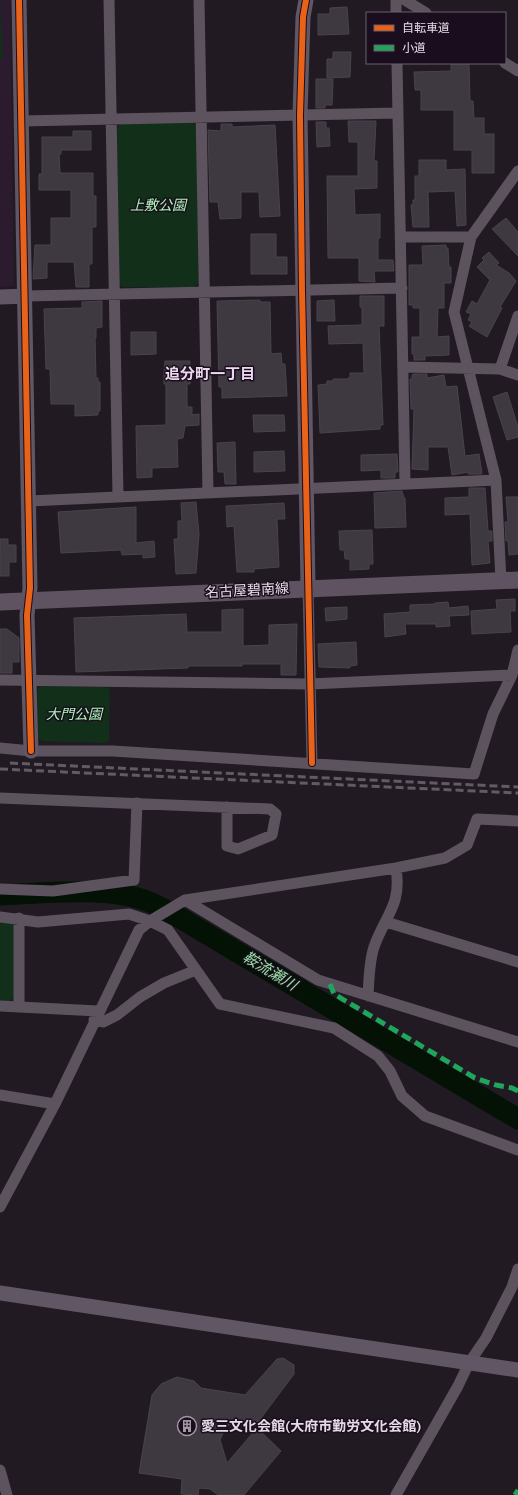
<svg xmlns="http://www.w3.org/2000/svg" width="518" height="1495" font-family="'Source Serif 4','Noto Sans JP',serif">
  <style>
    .built { fill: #2c1b2f }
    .green { fill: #122f1a }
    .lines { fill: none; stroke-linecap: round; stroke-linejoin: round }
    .river { stroke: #031205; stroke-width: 21 }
    .building { fill: #3e3840; stroke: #49434a }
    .street { stroke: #5c535e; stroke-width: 11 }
    .secondary { stroke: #615663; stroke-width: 15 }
    .primary { stroke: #5f5361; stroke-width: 17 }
    .rail { stroke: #625b64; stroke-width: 3; stroke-dasharray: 8 4; stroke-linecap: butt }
    .quiet { stroke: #20a55d; stroke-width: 5; stroke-dasharray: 10 5; stroke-linecap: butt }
    .cycleway-casing { stroke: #1a0d1d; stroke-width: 8 }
    .cycleway { stroke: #ea6118; stroke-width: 6 }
    .labels { text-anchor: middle; stroke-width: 3; stroke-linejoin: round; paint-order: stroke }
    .park-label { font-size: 14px; font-style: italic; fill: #acf8ba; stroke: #1a0d1d }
    .street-label { font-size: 14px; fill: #e5dbe6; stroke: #1a0d1d }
    .poi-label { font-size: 14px; font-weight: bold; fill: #e5dbe6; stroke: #1a0d1d; text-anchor: start }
    .neighbourhood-label { font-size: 15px; font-weight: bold; fill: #ecd8ef; stroke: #1a0d1d }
    .water-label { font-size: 15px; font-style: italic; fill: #95e1a3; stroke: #1a0d1d }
  </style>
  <rect width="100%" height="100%" fill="#211a23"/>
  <path class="built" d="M0 0H10L14 286 0 287Z"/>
  <path class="green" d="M0 0 3 60H0Z
    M192 122 196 126 199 282 194 287H123L119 284 117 128 121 123Z
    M41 686 106 687 110 690 109 740 106 743 42 741 38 737 37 690Z
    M0 923H10L14 926V998L9 1001H0Z"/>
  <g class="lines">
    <path class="river" d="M0 895C43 893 107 886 147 901 157 905 166 910 175 915L518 1119"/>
  </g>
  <path class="building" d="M347 7 349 34 318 35V14H330V8Z
    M333 52H351L350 77 327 78V59H333Z
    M451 63H469L470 101H473L474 118H484V134H494V173H472V150H454V110H421V90H415L414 72 451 71Z
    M316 79H333L332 105H325V108H316Z
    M348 121H376L374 161H377V188L354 189 355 215 380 214V238H378V260H393L394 271H374L375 282 359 281V258H328L327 176H358V142H349Z
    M316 122H326V128H329L330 146 317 147Z
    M221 124H232V127L275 125 280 216 260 217 259 192H241V218L220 219 218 202H210L208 130 221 131Z
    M73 131H91V150H61V154H59L60 173H93V196H96V227H92V264H89V287H76L74 262H47V278L33 279 35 245H51V218H71V190H39V174H42V137H73Z
    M419 160H446V170L465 169 466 225 457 226 455 191 428 192 429 227H413L411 205H413V200H415V176H419Z
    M506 218 518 232V256L492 229Z
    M251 234H276V257H287V274H251Z
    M446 245V248H448L449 267H451V283H444V308H438L437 337 449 336V355L425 356V360H414V354H412V337H420V308H413V305H409V265H423L422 246Z
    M489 252 499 263 496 265 509 273 516 281 500 307 502 308 487 337 469 326 472 322 468 320 471 314 466 312 472 301 477 304 490 280 477 267 484 260 482 258Z
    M360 296H384V326H379L383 425H380V429L320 433 318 385 327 384V381H333V379H347L350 377V373H364L363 343 329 344 328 326 362 325V307H360Z
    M260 300V302H270L271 354 281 353 282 364H285L287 396 222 398V387H219L217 301Z
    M334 300 335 321H317V301Z
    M102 301V327L96 328V338H95L96 378H98V382H100V411H98V415L75 416V404H51L50 369H46L44 309 82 308V302Z
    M131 332H156V354L131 355Z
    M165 361H190V384H187V407H192V415L199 414V425L185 426 183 438 177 439 178 467 152 468V477L137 478 136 426 166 425V384H164V374Z
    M414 374H427V378L444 375 446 387 457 386 465 456 479 454 482 474H468V472L452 475 448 447H428V470L412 469 414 409H411L410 379H412V375Z
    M507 392 518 427V437L507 440 493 397Z
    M253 415H284L285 431 254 432Z
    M235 442 236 484H225L224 472H218L217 443Z
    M284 451 285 471 254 472V452Z
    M397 454 398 472H395V478H381V470L361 471V455Z
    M469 488H485L488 531H492V541H488L490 563 472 565 470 514 445 515V498L469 497Z
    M402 491 404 498H405L406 527 375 528 374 493Z
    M506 497H518V554L509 555 508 541H506L505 522H508Z
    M196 502 199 534 196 573 176 574 174 539H178V521H182L181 503Z
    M284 503 285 519H277V521L279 567 254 569V572H237L234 526 227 527 226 506Z
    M136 507V543L154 541 155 557 143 558V554L122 555 121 550 61 553 58 512Z
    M372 530 373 564H369V569L350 570V559H345L344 550H340L339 531Z
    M0 539H8V545H16V562H9V576H0Z
    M515 599V611H510L511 632 472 634 471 611 497 609 496 600Z
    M448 602 449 608 468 606 469 615 449 616 450 626 436 627V624H405L406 634 385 637 384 614 410 612V605L435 604V603Z
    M347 607V619L326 621 325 608Z
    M243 609V646L269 645V625L297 624 296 675H281V664H242V666H188V668L76 672 74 618 186 614 187 632H222V610Z
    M0 629H7L19 638V662H12V673H0Z
    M356 642 357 665 350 666V668L319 667 318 644Z
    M283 1358 294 1365V1374L255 1426 232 1422 225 1428 220 1440 227 1463 257 1428 281 1451 244 1495H218L210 1489 199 1488 198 1495 181 1494 182 1479 139 1473 152 1395 161 1384 177 1377 194 1381 201 1388 245 1395 277 1359Z"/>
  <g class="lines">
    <path class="street" d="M109 0 118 496
      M199 0 208 493
      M396 0V13
      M405 0 426 13
      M397 63 405 483
      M505 63 518 71
      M22 121 398 113
      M401 237H471
      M26 296 402 288
      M403 367 500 369 518 375
      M500 369 518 316
      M29 501 496 480
      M501 581 496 480 454 312 471 237 518 171
      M308 587 312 763
      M0 680 310 684 512 675
      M0 748 31 751H113L474 774 493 714 512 675 518 650
      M0 798 270 809 276 814 272 835 238 849 227 846V807
      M0 889 53 891 134 880 137 803
      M185 900 318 980 518 1042
      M0 917 38 922 129 914 150 921 168 930 220 1004 334 1028 378 1056 390 1071 402 1096 425 1116 518 1150
      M19 918V1007
      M386 922 518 962
      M368 996C369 980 369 962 374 947 385 915 402 906 396 868
      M0 1006 98 1011
      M94 1020 103 1022 117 1015 140 997 164 983 196 970
      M0 1095 55 1104
      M0 1207 55 1104 139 930 150 921 185 900 396 868 445 858 467 845 477 819 518 821
      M0 1470 7 1495
      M396 1495 458 1386 469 1363 486 1338 512 1287 518 1269"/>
    <path class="secondary" d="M19 0 30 588 27 615 31 751
      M306 0 303 17 300 115 308 587
      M0 297 26 296
      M0 1293 518 1370"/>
    <path class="primary" d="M0 602 518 580"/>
    <path class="rail" d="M10 763 518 787
      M0 769 518 793"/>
    <path class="quiet" d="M330 984 334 994 475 1078 496 1085 512 1088 518 1091
      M515 1495 518 1490"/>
    <defs>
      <path id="cycleway" d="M19 0 30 588 27 615 31 751
        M306 0 303 17 300 115 302 290 312 763"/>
    </defs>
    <use href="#cycleway" class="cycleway-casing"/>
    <use href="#cycleway" class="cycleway"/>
  </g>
  <defs>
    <symbol id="building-ring" viewBox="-11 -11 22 22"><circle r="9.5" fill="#1a0d1d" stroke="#a097a2" stroke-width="1.5"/><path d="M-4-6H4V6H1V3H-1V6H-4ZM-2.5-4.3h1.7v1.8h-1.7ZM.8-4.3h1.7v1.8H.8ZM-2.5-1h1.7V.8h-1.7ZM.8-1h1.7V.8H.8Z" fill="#a097a2"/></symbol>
  </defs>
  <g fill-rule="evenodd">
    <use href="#building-ring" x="176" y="1415" width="22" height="22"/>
  </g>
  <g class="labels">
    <g class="park-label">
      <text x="158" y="210">上敷公園</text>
      <text x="74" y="719">大門公園</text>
    </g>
    <g class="street-label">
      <text transform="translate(247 590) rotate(-3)" y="5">名古屋碧南線</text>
    </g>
    <g class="poi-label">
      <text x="201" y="1431">愛三文化会館(大府市勤労文化会館)</text>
    </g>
    <g class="neighbourhood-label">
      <text x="210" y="379">追分町一丁目</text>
    </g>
    <g class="water-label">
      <text transform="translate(270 971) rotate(31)" y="5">鞍流瀬川</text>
    </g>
  </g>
  <rect x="366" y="12" width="140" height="52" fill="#1a0d1d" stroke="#6b5f6d"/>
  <rect x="374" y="25" width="20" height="6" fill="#ea6118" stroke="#6b5f6d"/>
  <text x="402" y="32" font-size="12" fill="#e5dbe6">自転車道</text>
  <rect x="374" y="45" width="20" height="6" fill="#20a55d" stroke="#6b5f6d"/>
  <text x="402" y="52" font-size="12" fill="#e5dbe6">小道</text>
</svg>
